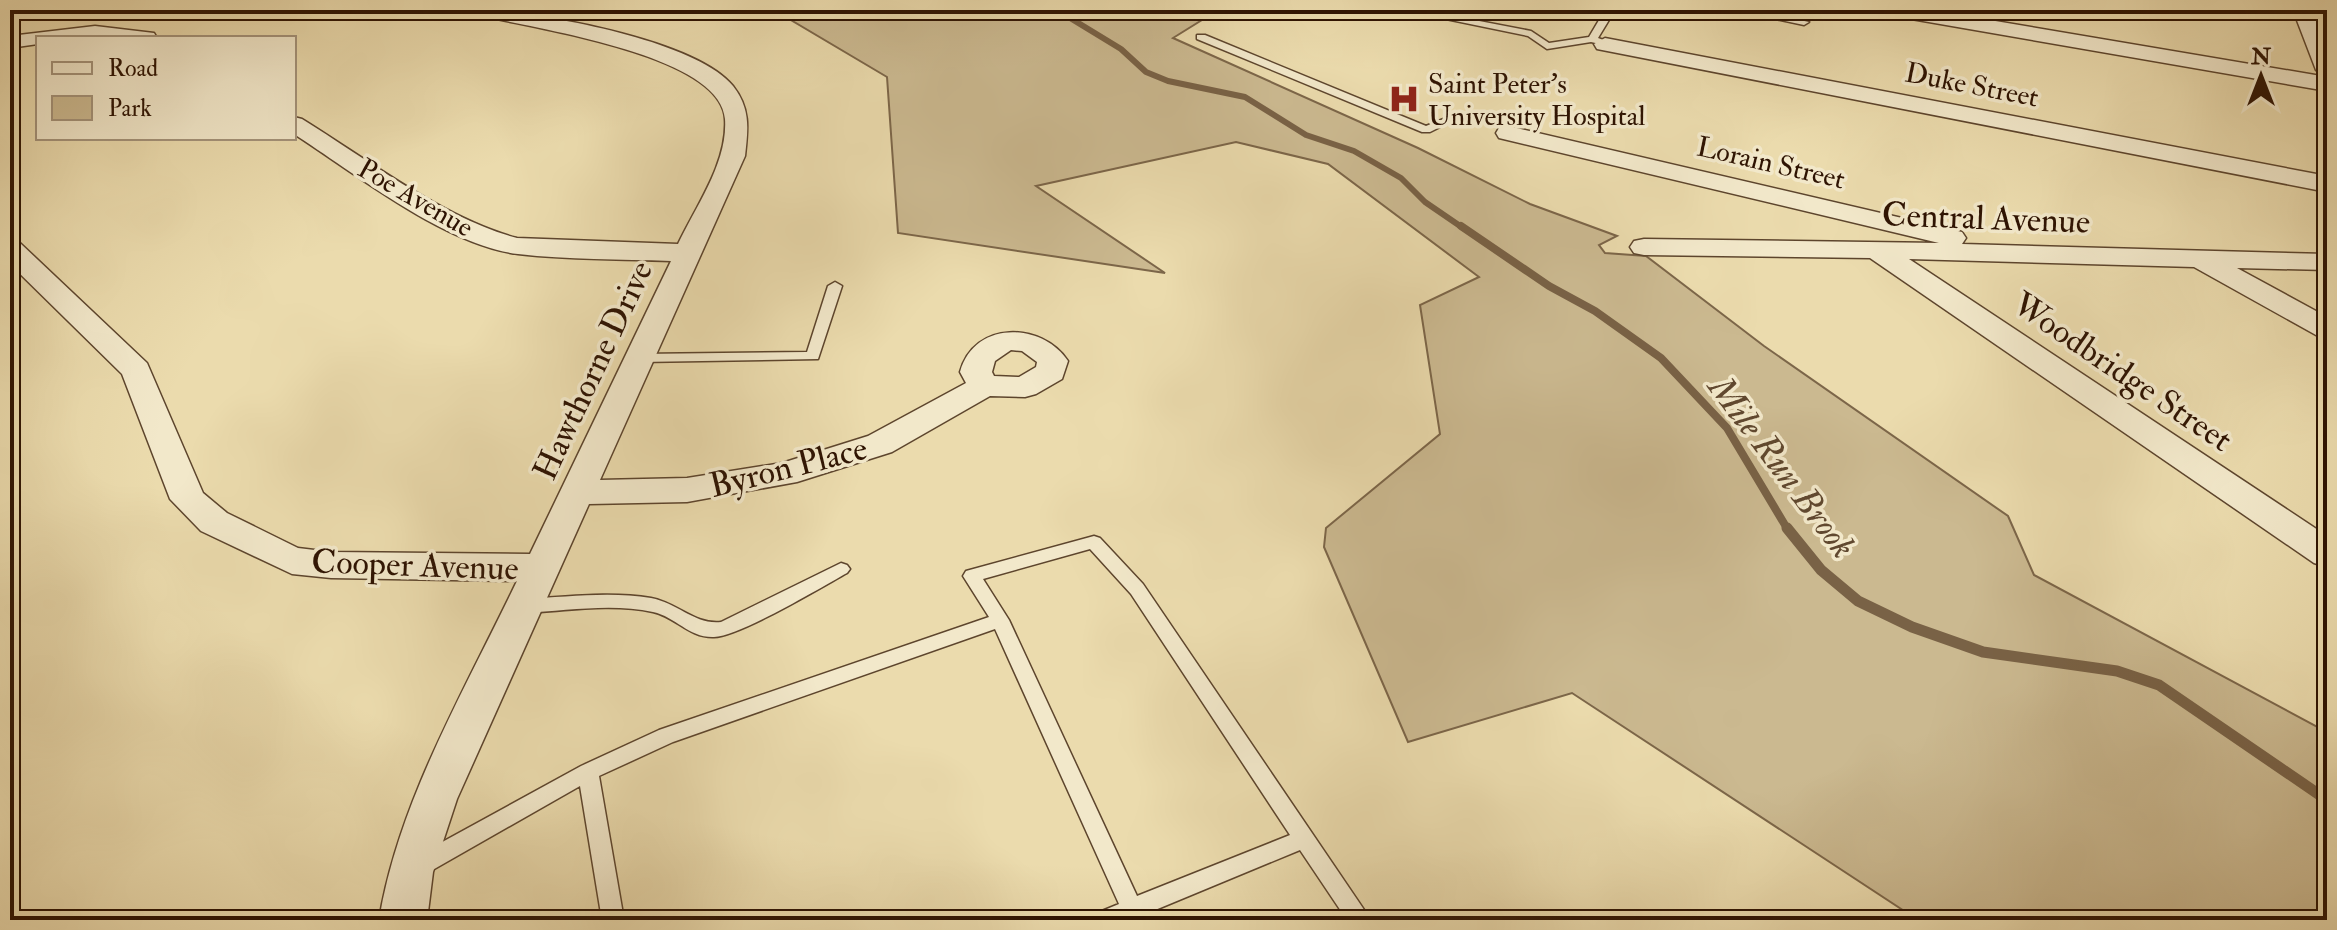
<svg xmlns="http://www.w3.org/2000/svg" width="2337" height="930" font-family="'IM FELL Double Pica',serif">
  <style>
    .green { fill: #cbb990; stroke: #7c6649; stroke-width: 2 }
    .lines { fill: none; stroke-linecap: round; stroke-linejoin: round }
    .stream-far2 { stroke: #796246; stroke-width: 6 }
    .stream-far1 { stroke: #796246; stroke-width: 8 }
    .stream { stroke: #796246; stroke-width: 11 }
    .lane-casing { stroke: #5d452d; stroke-width: 3 }
    .street-casing { stroke: #5d452d; stroke-width: 3 }
    .lane { fill: #f2e8ca; fill-rule: evenodd }
    .street { fill: #f2e8ca; fill-rule: evenodd }
    .labels { text-anchor: middle; stroke-width: 7; stroke-linejoin: round; paint-order: stroke }
    .far-poi-label { font-size: 28px; fill: #2e1302; stroke: #f2e8ca; text-anchor: start }
    .far-street-label { font-size: 28px; fill: #2e1302; stroke: #f2e8ca }
    .street-label { font-size: 34px; fill: #2e1302; stroke: #f2e8ca }
    .water-label { font-size: 36px; font-style: italic; fill: #60482f; stroke: #f2e8ca }
  </style>
  <rect width="100%" height="100%" fill="#ebdbad"/>
  <filter id="stains"><feTurbulence type="fractalNoise" baseFrequency=".0025" numOctaves="4"/><feColorMatrix values="0 0 0 0 .2 0 0 0 0 .09 0 0 0 0 .02 0 0 0 .5 -.17"/></filter>
  <radialGradient id="worn" r=".72"><stop offset=".6" stop-color="#630" stop-opacity="0"/><stop offset="1" stop-color="#630" stop-opacity=".3"/></radialGradient>
  <path class="green" d="M774 10H1218L1173 38 1418 148 1530 204 1617 236 1599 245 1605 253 1646 256 1764 346 2008 516 2034 575 2327 732V920H1918L1572 693 1408 742 1324 547 1326 528 1440 434 1420 305 1479 277 1328 164 1236 142 1036 186 1165 273 898 233 887 77Z"/>
  <g class="lines">
    <path class="stream-far2" d="M1057 10 1121 49 1146 72 1168 81 1245 97 1306 135 1354 151 1401 178 1425 202 1463 228"/>
    <path class="stream-far1" d="M1461 226 1549 286 1595 311 1661 358 1727 428 1788 530"/>
    <path class="stream" d="M1787 528 1821 570 1858 601 1912 627 1983 652 2117 671 2159 685 2327 800"/>
    <defs>
      <path id="lane" d="M1402 10H1422L1531 31 1549 43 1589 37 1605 10H1615L1598 38 1609 42V46L1591 42 1547 49 1528 36Z
        M1732 10H1753L1809 22 1804 25Z
        M1197 35H1205L1426 126 1446 118 1452 121 1430 132H1422L1197 39Z
        M835 282 842 286 818 359 640 362 633 358 640 354 807 352 828 286Z
        M1094 536 1100 538 1143 584 1371 920H1347L1300 850 1131 920H1094L1097 913 1119 904 995 629 673 742 599 776 624 920H602L580 786 429 872 421 875 413 872 410 865 413 858 581 766 659 730 989 617 963 576 966 571ZM1090 549 1131 594 1290 835 1137 896 1009 620 983 579Z
        M841 563 847 565 850 569 847 573C820 588 740 636 714 637 689 638 676 617 653 612 611 603 566 611 524 613L518 611 515 606 518 601 524 599C566 597 610 591 651 598 678 603 695 625 721 622Z"/>
      <path id="street" d="M472 10C531 10 695 39 733 86 751 109 748 129 745 156L600 480 687 478 782 463 868 436 966 383 960 372C974 320 1042 322 1068 361L1062 379 1036 394 1025 397 990 396 892 452 797 482 687 502 589 504 457 799 433 872 427 920H379C399 800 465 690 517 581L331 578 292 574 201 531 170 499 122 374 10 264V241L20 243 147 363 203 493 227 513 298 548 331 552 530 554 671 261C620 259 568 260 518 254 445 245 356 174 294 134V117L302 119C367 159 444 219 517 238L678 244C696 206 728 162 725 119 721 53 527 28 475 14ZM1011 350 1022 351 1037 362 1036 367 1019 377 994 376 992 372 995 361Z
        M1884 10H1930L2327 77V91L1894 16Z
        M2293 10H2313L2327 43V77L2316 70Z
        M95 26 154 33 157 38H38V44L10 48V36Z
        M1605 38 2327 176V192L1597 49 1594 44Z
        M1508 126 1962 232 1966 238 1962 244 2327 254V270L2237 268 2327 317V338L2316 335 2194 267 1909 259 2327 536V567L2314 563 1870 258 1644 255 1634 253 1630 247 1634 241 1644 239 1939 243 1499 138 1496 133 1499 128Z"/>
    </defs>
    <use href="#lane" class="lane-casing"/>
    <use href="#street" class="street-casing"/>
    <use href="#lane" class="lane"/>
    <use href="#street" class="street"/>
  </g>
  <defs>
    <symbol id="hospital-bare" viewBox="-9 -9 18 18"><path d="M-5-5h3v3.5h4V-5h3V5h-3V1.5h-4V5h-3Z" fill="#8f2418" stroke="#f2e8ca" stroke-width="2.5" paint-order="stroke"/></symbol>
  </defs>
  <g fill-rule="evenodd">
    <use href="#hospital-bare" x="1382" y="77" width="44" height="44"/>
  </g>
  <g class="labels">
    <g class="far-poi-label">
      <text x="1428" y="93">Saint Peter's<tspan x="1428" dy="32">University Hospital</tspan></text>
    </g>
    <g class="far-street-label">
      <text transform="translate(1972 84) rotate(11)" y="10">Duke Street</text>
      <text transform="translate(1771 162) rotate(13)" y="10">Lorain Street</text>
      <text transform="translate(416 197) rotate(30)" y="10">Poe Avenue</text>
    </g>
    <g class="street-label">
      <text transform="translate(1986 217) rotate(2)" y="12">Central Avenue</text>
      <text transform="translate(592 370) rotate(-65)" y="12">Hawthorne Drive</text>
      <text transform="translate(2123 371) rotate(34)" y="12">Woodbridge Street</text>
      <text transform="translate(788 466) rotate(-14)" y="12">Byron Place</text>
      <text transform="translate(415 564) rotate(2)" y="12">Cooper Avenue</text>
    </g>
    <g class="water-label">
      <text transform="translate(1783 466) rotate(53)" y="13">Mile Run Brook</text>
    </g>
  </g>
  <rect width="2337" height="930" fill="none" stroke="#ebdbad" stroke-width="40"/>
  <rect x="12" y="12" width="2313" height="906" fill="none" stroke="#2e1302" stroke-width="4"/>
  <rect x="20" y="20" width="2297" height="890" fill="none" stroke="#2e1302" stroke-width="2"/>
  <rect x="36" y="36" width="260" height="104" fill="#f2e8ca" stroke="#a4937a" stroke-width="2"/>
  <rect x="52" y="62" width="40" height="12" fill="#f2e8ca" stroke="#a4937a" stroke-width="2"/>
  <text x="108" y="76" font-size="24" fill="#2e1302">Road</text>
  <rect x="52" y="96" width="40" height="24" fill="#cbb990" stroke="#a4937a" stroke-width="2"/>
  <text x="108" y="116" font-size="24" fill="#2e1302">Park</text>
  <g transform="translate(2261 76)" stroke="#f2e8ca" stroke-width="6" paint-order="stroke">
  <path d="M0-6L14 30L0 20L-14 30Z" fill="#2e1302"/>
  <text y="-12" font-size="22" font-weight="bold" text-anchor="middle" fill="#2e1302">N</text>
  </g>
  <rect width="100%" height="100%" filter="url(#stains)"/>
  <rect width="100%" height="100%" fill="url(#worn)"/>
</svg>
